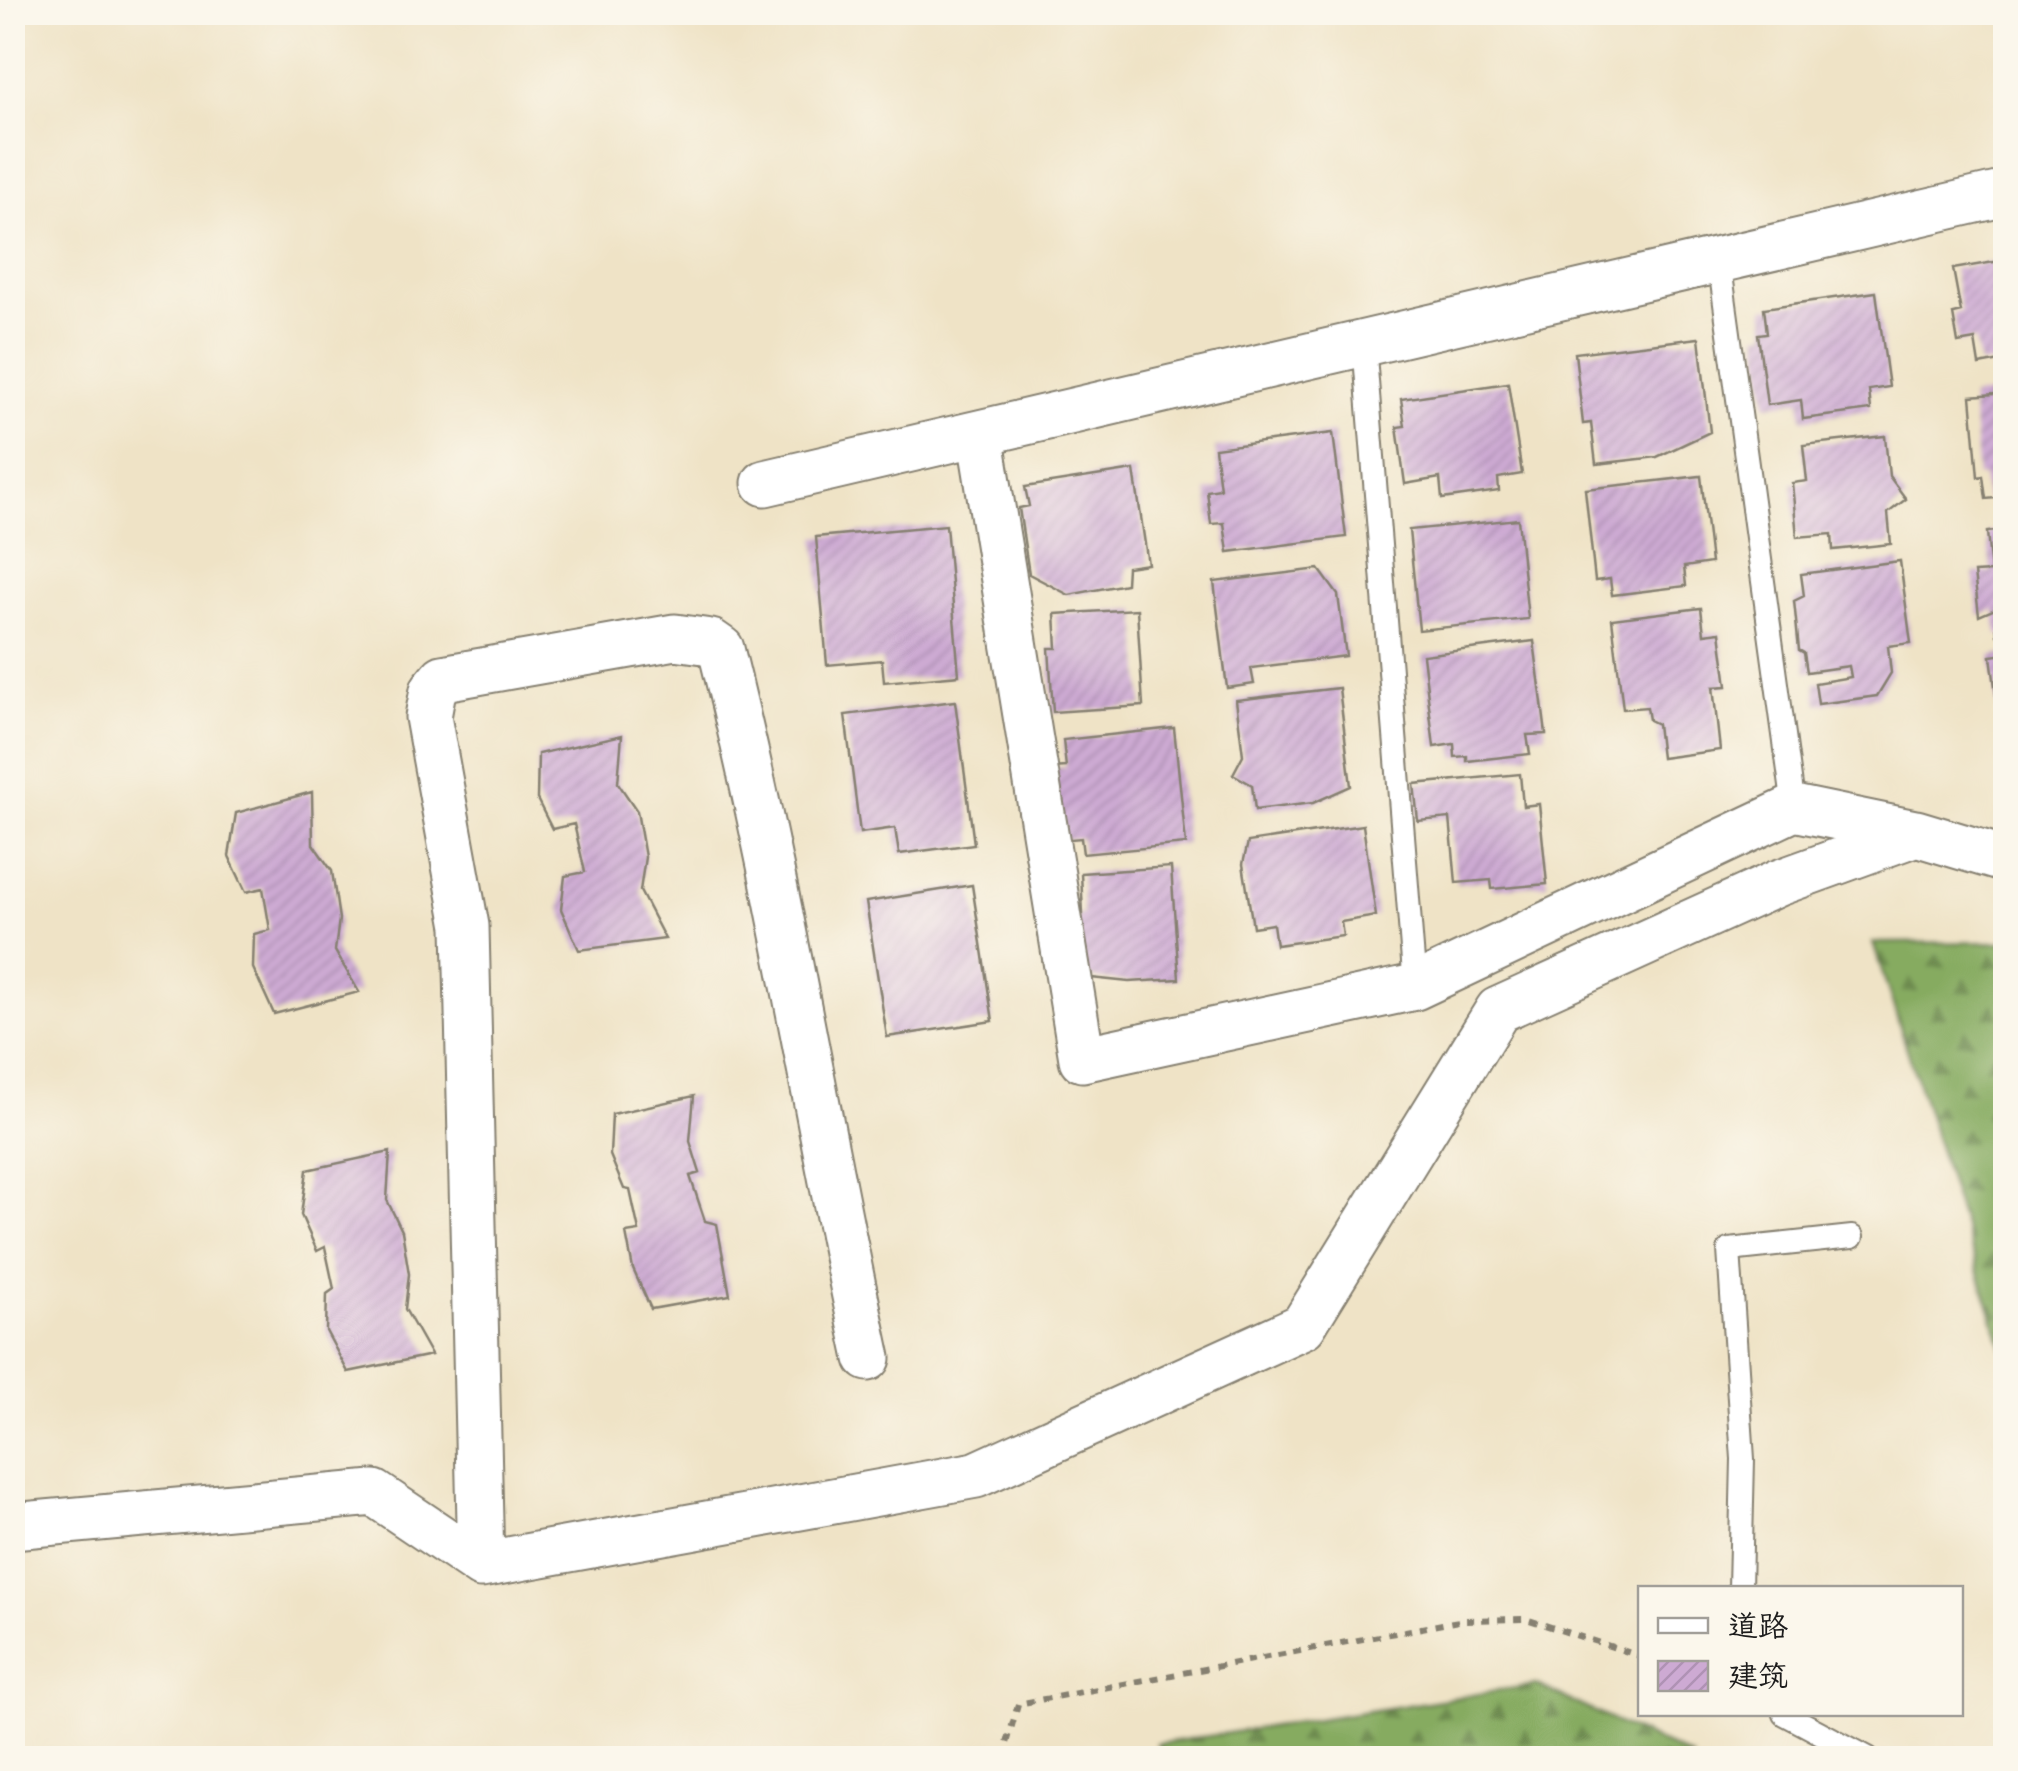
<svg xmlns="http://www.w3.org/2000/svg" width="2018" height="1771" font-family="Pangolin,'LXGW WenKai TC',sans-serif">
  <style>
    .forest { fill: url(#forest-firs); stroke: #51643e; stroke-width: 2.5 }
    .building { fill: url(#building-hatch) }
    .lines { fill: none; stroke-linecap: round; stroke-linejoin: round }
    .service-casing { stroke: #868071; stroke-width: 26 }
    .minor-casing { stroke: #868071; stroke-width: 49 }
    .path { stroke: #868071; stroke-width: 6; stroke-dasharray: 8 8; stroke-linecap: butt }
    .service { stroke: #fff; stroke-width: 22 }
    .minor { stroke: #fff; stroke-width: 45 }
  </style>
  <defs>
    <pattern id="forest-firs" width="22" height="20" patternUnits="userSpaceOnUse" patternTransform="scale(2.5)"><rect width="22" height="20" fill="#86ab61"/><path d="M5 1l3.5 6h-7zM16 11l3.5 6h-7z" fill="#6d8a4f"/></pattern>
    <pattern id="building-hatch" width="6" height="6" patternUnits="userSpaceOnUse" patternTransform="scale(2.5)"><rect width="6" height="6" fill="#cdaad3"/><path d="M-1 1l2-2M0 6l6-6M5 7l2-2" fill="none" stroke="#af92b5"/></pattern>
  </defs>
  <rect width="100%" height="100%" fill="#fbf7ec"/>
  <filter id="ink" filterUnits="userSpaceOnUse"><feTurbulence type="fractalNoise" baseFrequency=".01" numOctaves="2"/><feDisplacementMap in="SourceGraphic" scale="20" xChannelSelector="R" yChannelSelector="G"/><feConvolveMatrix kernelMatrix="1 2 1 2 8 2 1 2 1" color-interpolation-filters="sRGB"/></filter>
  <filter id="wash" filterUnits="userSpaceOnUse"><feTurbulence type="fractalNoise" baseFrequency=".0048" numOctaves="4" result="noise"/><feDisplacementMap in="SourceGraphic" scale="40" xChannelSelector="R" yChannelSelector="G"/><feGaussianBlur stdDeviation="2.25" result="paint"/><feColorMatrix in="noise" values="0 0 0 0 0 0 0 0 0 0 0 0 0 0 0 0 0 1.4 0 .05"/><feComposite in="paint" operator="in"/></filter>
  <g filter="url(#wash)">
    <rect width="100%" height="100%" fill="#efe3c6"/>
    <path class="forest" d="M2005 942H2006L2005 1355 1873 943Z
      M1536 1685 1694 1758H1165L1157 1744Z"/>
    <g id="blocks">
      <path class="building" d="M2006 260V360L1979 365 1975 340 1958 343 1953 314 1961 312 1953 269Z
        M1876 292 1889 387 1869 390 1871 410 1803 419 1801 400 1767 405 1758 334 1767 333 1764 308Z
        M1699 338 1710 432 1657 457 1596 464 1591 423 1583 424 1575 353Z
        M1508 383 1522 474 1498 478 1499 491 1442 499 1440 478 1405 484 1397 427 1405 426 1401 399Z
        M2006 393V497L1986 499 1983 476 1978 477 1971 396Z
        M1333 433 1346 537 1228 552 1224 523 1211 524 1207 491 1220 489 1215 448Z
        M1885 436 1889 476 1906 499 1888 513 1891 544 1833 550 1832 534 1797 537 1792 483 1807 481 1803 445Z
        M1134 470 1148 564 1127 567 1126 584 1069 595 1029 574 1019 508 1029 506 1025 487Z
        M1701 476 1711 563 1684 567 1686 586 1612 595 1610 579 1595 581 1585 489Z
        M1518 519 1528 619 1419 630 1409 530Z
        M946 525 959 675 884 682 882 660 827 665 816 537Z
        M2006 530V634L1997 635 1995 609 1979 616 1974 573 1991 572 1987 532Z
        M1900 561 1911 643 1888 646 1891 673 1877 696 1818 704 1815 683 1851 677 1849 666 1807 672 1804 653 1799 650 1794 601 1804 596 1801 574Z
        M1319 569 1338 595 1346 656 1251 668 1254 684 1227 688 1214 582Z
        M1701 608 1704 634 1720 632 1727 686 1713 687 1720 750 1661 758 1657 724 1649 720 1647 707 1623 709 1612 619Z
        M1137 609 1143 706 1053 712 1049 648H1057L1055 614Z
        M1534 641 1546 734 1527 735 1530 754 1467 761V756L1455 757 1454 744 1434 747 1423 655Z
        M2006 654V749H2003L1991 656Z
        M1339 688 1351 786 1313 803 1255 810 1252 785 1233 774 1243 755 1236 700Z
        M955 701 974 844 899 854 895 828 860 833 845 715Z
        M1174 728 1186 844 1083 854 1081 838 1060 840 1052 768 1066 767 1063 740Z
        M622 735 618 783 637 811 645 857 640 891 665 939 579 950 561 909 565 876 585 872 574 824 552 829 537 799 538 754Z
        M1520 774 1523 806 1539 804 1547 884 1492 889 1491 880 1456 883 1450 818 1418 821 1414 784Z
        M312 792 313 844 332 871 339 919 335 951 359 992 274 1014 253 968 254 934 270 930 263 888 246 892 229 856 236 813Z
        M1363 825 1376 916 1341 922 1343 936 1276 945 1273 924 1253 927 1243 864 1248 842Z
        M1171 867 1179 979 1129 982 1082 977 1072 919 1083 914 1081 873Z
        M972 885 993 1021 887 1037 866 902Z
        M694 1096 690 1141 700 1173 690 1176 705 1221 717 1224 730 1295 651 1309 633 1269 626 1233 639 1231 630 1190 624 1189 610 1155 612 1114Z
        M390 1152 387 1200 402 1231 409 1274 405 1309 431 1355 348 1372 326 1331 327 1294 334 1289 325 1247 317 1251 301 1215 307 1170Z"/>
    </g>
  </g>
  <g filter="url(#ink)">
    <use href="#blocks" fill-opacity="0" stroke="#868071" stroke-width="2.5"/>
    <g class="lines">
      <defs>
        <path id="service" d="M1719 260 1794 808
          M1364 343 1415 987
          M1740 1588 1743 1459 1729 1250 1852 1237
          M1785 1714 1868 1758"/>
        <path id="minor" d="M980 433 1082 1059 1415 987 1794 808 1915 833
          M765 483 2006 193
          M12 1526 374 1493 481 1565 976 1475 1303 1326 1498 1010 1778 883 1916 833 2006 860
          M481 1565 466 926 428 717 433 690 443 678 675 637 711 642 721 649C780 884 817 1122 868 1358"/>
      </defs>
      <use href="#service" class="service-casing"/>
      <use href="#minor" class="minor-casing"/>
      <path class="path" d="M1003 1758 1018 1704 1464 1620 1526 1619 1640 1656"/>
      <use href="#service" class="service"/>
      <use href="#minor" class="minor"/>
    </g>
  </g>
  <rect width="2018" height="1771" fill="none" stroke="#fbf7ec" stroke-width="50"/>
  <rect x="1638" y="1586" width="325" height="130" fill="#fbf7ec" stroke="#a29f99" stroke-width="2.5"/>
  <rect x="1658" y="1618" width="50" height="15" fill="#ffffff" stroke="#a29f99" stroke-width="2.5"/>
  <text x="1728" y="1636" font-size="30" fill="#1c1c1c">道路</text>
  <rect x="1658" y="1661" width="50" height="30" fill="url(#building-hatch)" stroke="#a29f99" stroke-width="2.5"/>
  <text x="1728" y="1686" font-size="30" fill="#1c1c1c">建筑</text>
</svg>
